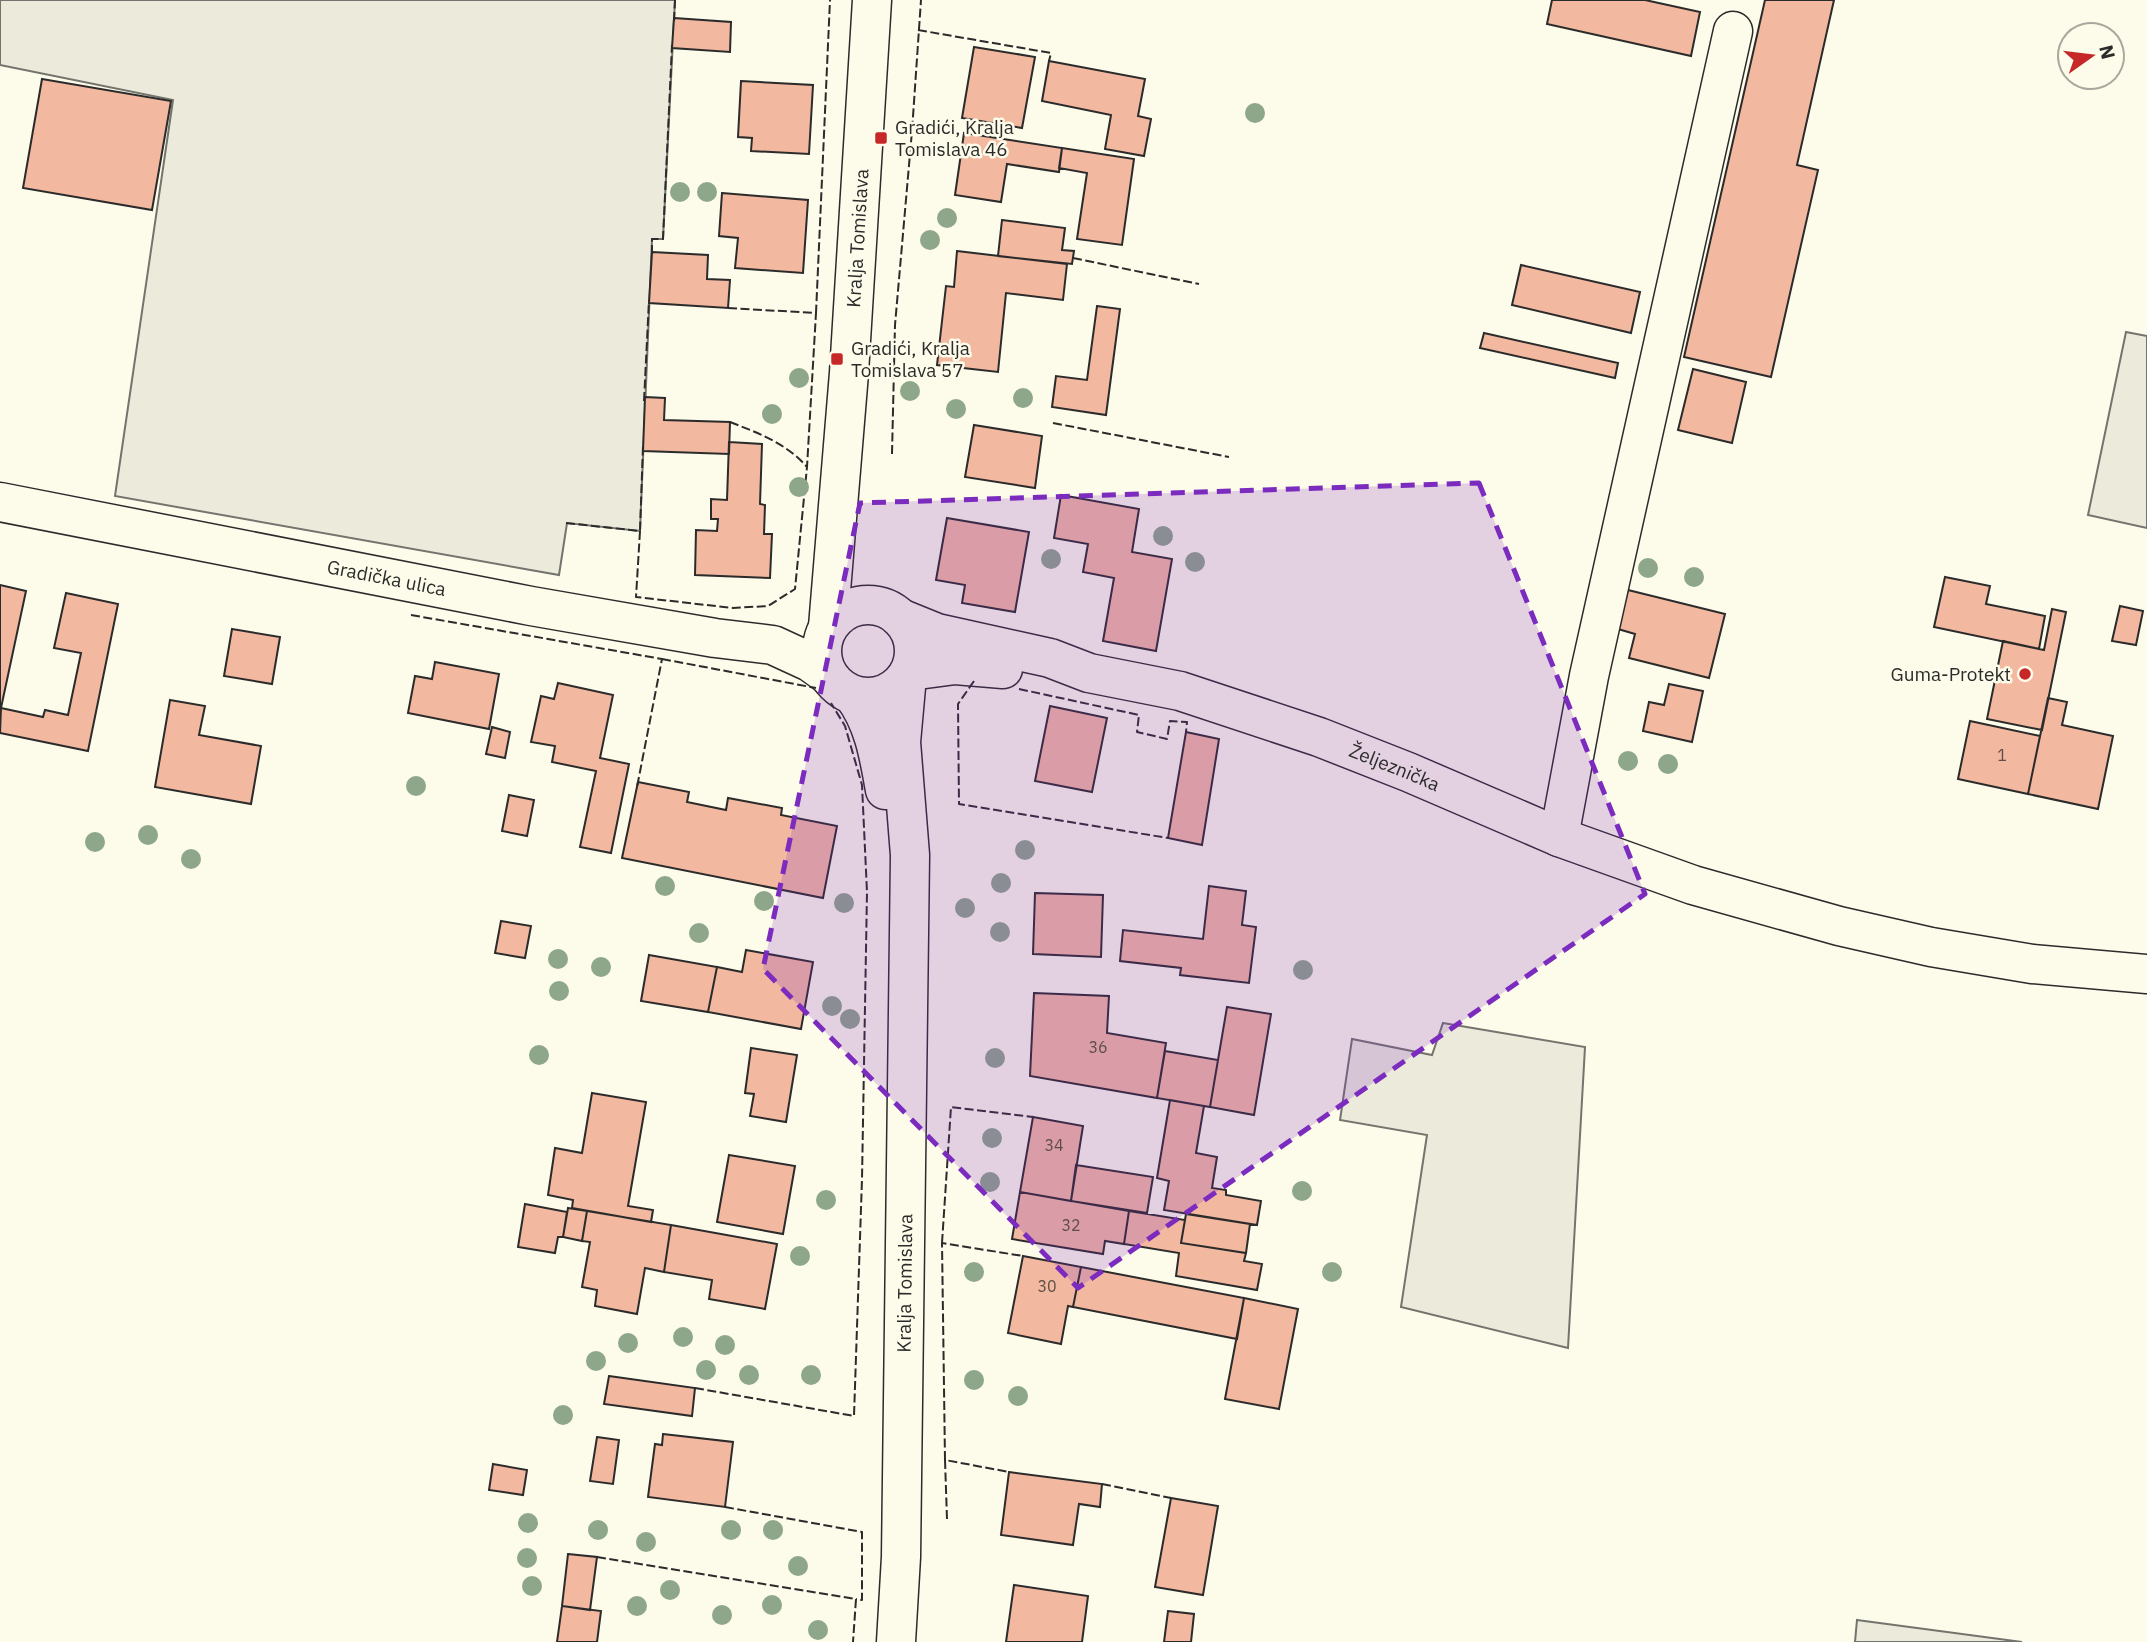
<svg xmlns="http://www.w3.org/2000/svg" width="2147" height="1642" font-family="'IBM Plex Sans',sans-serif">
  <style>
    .green { fill: #ecebdb; stroke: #74746e; stroke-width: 2 }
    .building { fill: #f2b8a0; stroke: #2b2b2b; stroke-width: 2 }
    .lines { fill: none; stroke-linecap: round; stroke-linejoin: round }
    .minor-casing { stroke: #2b2b2b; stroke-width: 41 }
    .major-casing { stroke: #2b2b2b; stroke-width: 41 }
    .minor { stroke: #fdfbea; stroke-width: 38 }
    .major { stroke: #fdfbea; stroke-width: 38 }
    .fence { stroke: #2b2b2b; stroke-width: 2; stroke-dasharray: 9 3.5; stroke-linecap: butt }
    .tree { fill: #8ea78a }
    .marked { fill: #7b2cbf; fill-opacity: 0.2; stroke: #7b2cbf; stroke-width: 5; stroke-dasharray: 14 9; stroke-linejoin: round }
    .poi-dot { fill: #c62828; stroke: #fdfbea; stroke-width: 2.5 }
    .labels { text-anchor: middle; stroke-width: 5; stroke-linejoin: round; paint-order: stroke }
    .number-label { font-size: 16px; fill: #5d4e48 }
    .poi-label { font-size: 19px; fill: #2b2b2b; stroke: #fdfbea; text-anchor: start }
    .street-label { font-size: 19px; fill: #2b2b2b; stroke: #fdfbea }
  </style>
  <rect width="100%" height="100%" fill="#fdfbea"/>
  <path class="green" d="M0 0H675L663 239H652L640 531 567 523 559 575 115 496 173 100 0 65Z
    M2126 332 2147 336V528L2088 515Z
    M1443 1023 1585 1047 1568 1348 1401 1307 1427 1135 1340 1120 1352 1039 1432 1055Z
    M1857 1620 2022 1642H1855Z"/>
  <path class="building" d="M1552 0H1645L1700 12 1691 56 1547 24Z
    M1765 0H1834L1797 165 1818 170 1771 377 1684 357Z
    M674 18 731 22 730 52 672 48Z
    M974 47 1035 57 1022 128 962 118Z
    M1049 61 1145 79 1138 116 1151 119 1144 156 1105 149 1111 115 1042 101Z
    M42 79 171 101 152 210 23 188Z
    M741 81 813 85 809 154 751 151 752 138 738 137Z
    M964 133 1062 148 1059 172 1007 164 1001 202 955 195Z
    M1062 148 1134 159 1122 245 1077 239 1087 173 1059 168Z
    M722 193 808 200 803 273 735 268 738 238 719 236Z
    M1002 220 1065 228 1062 250 1074 251 1072 264 998 256Z
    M957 251 1067 264 1063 300 1006 293 998 372 937 365 946 286 954 287Z
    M652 252 708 255 707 279 730 280 728 308 649 303Z
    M1521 265 1640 292 1631 333 1512 305Z
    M1097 306 1120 309 1106 415 1052 407 1056 376 1087 380Z
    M1484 333 1618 363 1615 378 1480 348Z
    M1693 369 1746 382 1732 443 1678 430Z
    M645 397 665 398 664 420 730 422 729 454 643 451Z
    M974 425 1042 436 1035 488 965 477Z
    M729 442 762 444 760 504 765 505 764 534H772L770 578 695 575 696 530 717 531 718 519H711V499L727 500Z
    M1061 495 1139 509 1132 552 1172 559 1156 651 1103 641 1114 578 1083 572 1088 544 1054 538Z
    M947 518 1029 532 1015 612 962 603 965 585 936 580Z
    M1945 577 1990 586 1986 604 2045 616 2039 649 1934 627Z
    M0 585 26 591 1 708H0Z
    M1628 590 1725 614 1709 678 1629 658 1635 634 1618 629Z
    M66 593 118 604 88 751 0 733 1 708 43 717 45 710 68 715 81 653 54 648Z
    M2120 606 2143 611 2136 645 2112 641Z
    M2052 609 2066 612 2042 730 1987 719 2003 641 2044 650Z
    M232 629 280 637 272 684 224 676Z
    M435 662 499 674 489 729 408 713 415 676 432 679Z
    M558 683 613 695 600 758 629 764 611 853 580 847 596 771 552 762 555 746 531 742 541 696 554 699Z
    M1669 684 1703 691 1692 742 1643 731 1649 702 1664 705Z
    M2048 698 2067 702 2062 725 2113 736 2098 809 2028 794Z
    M170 700 205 706 199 735 261 746 251 804 155 787Z
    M1050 706 1107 718 1092 792 1035 781Z
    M1970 721 2040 736 2028 794 1958 779Z
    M492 727 510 732 505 758 486 754Z
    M1186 732 1219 739 1202 845 1168 838Z
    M638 782 689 792 687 802 726 810 728 798 782 808 781 815 837 826 823 898 622 858Z
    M509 795 534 800 527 836 502 831Z
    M1209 886 1246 891 1242 925 1256 927 1249 983 1180 975 1181 968 1120 961 1123 930 1203 939Z
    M1035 893 1103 895 1101 957 1033 954Z
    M501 921 531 926 525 958 495 953Z
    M746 950 813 962 801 1029 708 1012 717 967 742 972Z
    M649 955 717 967 708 1012 641 1001Z
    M1034 993 1109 996 1107 1033 1166 1043 1157 1098 1030 1076Z
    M1227 1007 1271 1014 1254 1115 1210 1107Z
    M751 1048 797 1055 786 1122 750 1116 754 1094 745 1093Z
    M1165 1051 1218 1060 1210 1107 1157 1098Z
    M592 1093 646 1102 628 1206 653 1210 651 1222 572 1208 573 1200 548 1195 555 1148 582 1153Z
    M1170 1100 1204 1106 1196 1153 1217 1157 1212 1188 1226 1190V1195L1261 1201 1257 1225 1164 1210 1169 1181 1157 1178Z
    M1033 1117 1083 1126 1071 1201 1020 1192Z
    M729 1155 795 1166 783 1234 717 1222Z
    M1076 1165 1153 1177 1147 1213 1071 1201Z
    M1020 1192 1129 1211 1124 1244 1105 1241 1103 1254 1012 1239Z
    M525 1204 567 1212 563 1237H558L555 1253 518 1247Z
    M568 1208 587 1211 582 1241 563 1237Z
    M587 1211 671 1225 664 1272 645 1268 637 1314 595 1306 597 1290 582 1287 590 1242 582 1241Z
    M1129 1211 1185 1220 1181 1243 1246 1253 1244 1261 1262 1264 1257 1290 1176 1276 1179 1253 1124 1244Z
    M1186 1214 1250 1224 1246 1253 1181 1243Z
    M671 1225 777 1244 765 1309 709 1299 712 1280 664 1272Z
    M1023 1256 1081 1267 1073 1307 1068 1306 1061 1344 1008 1333Z
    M1081 1267 1244 1298 1237 1339 1073 1307Z
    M1244 1298 1298 1309 1279 1409 1225 1399Z
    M609 1376 695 1388 692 1416 604 1404Z
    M663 1434 733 1442 725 1507 648 1497 655 1444 662 1445Z
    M597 1437 619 1440 613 1484 590 1481Z
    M493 1464 527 1470 523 1495 489 1490Z
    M1009 1472 1102 1484 1100 1507 1079 1504 1073 1545 1001 1535Z
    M1171 1498 1218 1506 1203 1595 1155 1587Z
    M568 1554 597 1557 590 1610 562 1606Z
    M1014 1585 1088 1596 1082 1642H1006Z
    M562 1606 601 1611 597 1642H557Z
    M1168 1611 1194 1614 1191 1642H1164Z"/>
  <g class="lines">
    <defs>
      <g id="minor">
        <path id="s1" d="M0 502 531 606 715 638 773 645 810 662 828 675"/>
        <circle cx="868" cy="651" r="46"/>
        <path id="s2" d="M828 627 849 373 872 0"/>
        <path d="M853 695C874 723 879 756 885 790"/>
        <path d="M1559 837 1589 676 1733 31"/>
        <path id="s3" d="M896 1642 901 1557 910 855 901 742 907 676"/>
      </g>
      <g id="major">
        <path id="s4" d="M900 618 937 633 1050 658 1089 673 1180 691 1319 737 1408 772 1559 837 1693 885 1839 926 1931 947 2032 964 2147 974"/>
        <path d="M910 671 955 665 1003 669"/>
      </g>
    </defs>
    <use href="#minor" class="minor-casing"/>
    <use href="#major" class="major-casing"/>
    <use href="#minor" class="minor"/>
    <use href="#major" class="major"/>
    <path class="fence" d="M674 21 675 0
      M918 30 1051 53 1049 61
      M652 254V239H663L672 45
      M1073 258 1199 284
      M728 308 816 313 830 0
      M644 401 649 300
      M730 422C758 433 786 443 807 467L816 313
      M1053 423 1229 457
      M892 454 895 325 912 131 921 0
      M566 523 640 531 643 446
      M640 531 636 597 733 608 768 606 795 589 807 467
      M411 615 662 659 637 787
      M662 659 816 688
      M974 681 958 704 959 804 1168 838
      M1019 689 1139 715 1137 732 1167 739 1170 721 1187 722 1186 732
      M942 1243 951 1107 1033 1117
      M695 1388 854 1416 862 1179 867 892 862 785 845 726 831 703
      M945 1460 942 1243 1023 1256
      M1102 1484 1171 1498
      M725 1507 862 1532V1600L856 1599
      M947 1519 945 1460 1009 1472
      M597 1557 856 1599 853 1642"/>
  </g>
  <g class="tree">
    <circle cx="1255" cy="113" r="10"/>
    <circle cx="680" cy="192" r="10"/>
    <circle cx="707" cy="192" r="10"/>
    <circle cx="947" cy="218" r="10"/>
    <circle cx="930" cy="240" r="10"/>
    <circle cx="799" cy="378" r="10"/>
    <circle cx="910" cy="391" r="10"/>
    <circle cx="1023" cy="398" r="10"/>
    <circle cx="956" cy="409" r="10"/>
    <circle cx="772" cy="414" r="10"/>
    <circle cx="799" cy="487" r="10"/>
    <circle cx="1163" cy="536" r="10"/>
    <circle cx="1051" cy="559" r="10"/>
    <circle cx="1195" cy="562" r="10"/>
    <circle cx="1648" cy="568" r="10"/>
    <circle cx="1694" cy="577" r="10"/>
    <circle cx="1628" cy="761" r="10"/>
    <circle cx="1668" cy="764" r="10"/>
    <circle cx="416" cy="786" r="10"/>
    <circle cx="148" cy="835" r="10"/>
    <circle cx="95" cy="842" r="10"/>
    <circle cx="1025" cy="850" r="10"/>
    <circle cx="191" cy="859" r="10"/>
    <circle cx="1001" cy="883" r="10"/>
    <circle cx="665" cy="886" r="10"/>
    <circle cx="764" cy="901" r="10"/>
    <circle cx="844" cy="903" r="10"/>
    <circle cx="965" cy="908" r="10"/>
    <circle cx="1000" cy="932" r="10"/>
    <circle cx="699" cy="933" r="10"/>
    <circle cx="558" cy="959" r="10"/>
    <circle cx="601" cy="967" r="10"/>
    <circle cx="1303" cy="970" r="10"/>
    <circle cx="559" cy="991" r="10"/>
    <circle cx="832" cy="1006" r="10"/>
    <circle cx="850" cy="1019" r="10"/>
    <circle cx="539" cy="1055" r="10"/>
    <circle cx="995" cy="1058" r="10"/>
    <circle cx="992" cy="1138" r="10"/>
    <circle cx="990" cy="1182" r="10"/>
    <circle cx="1302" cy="1191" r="10"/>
    <circle cx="826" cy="1200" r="10"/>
    <circle cx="800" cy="1256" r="10"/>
    <circle cx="974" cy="1272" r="10"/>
    <circle cx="1332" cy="1272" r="10"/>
    <circle cx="683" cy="1337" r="10"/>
    <circle cx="628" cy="1343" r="10"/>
    <circle cx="725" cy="1345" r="10"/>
    <circle cx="596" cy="1361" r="10"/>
    <circle cx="706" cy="1370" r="10"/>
    <circle cx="749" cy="1375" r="10"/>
    <circle cx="811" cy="1375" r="10"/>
    <circle cx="974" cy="1380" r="10"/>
    <circle cx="1018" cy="1396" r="10"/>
    <circle cx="563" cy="1415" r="10"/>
    <circle cx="528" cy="1523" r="10"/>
    <circle cx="598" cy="1530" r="10"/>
    <circle cx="731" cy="1530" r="10"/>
    <circle cx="773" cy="1530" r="10"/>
    <circle cx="646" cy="1542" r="10"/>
    <circle cx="527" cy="1558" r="10"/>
    <circle cx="798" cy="1566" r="10"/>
    <circle cx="532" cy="1586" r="10"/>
    <circle cx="670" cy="1590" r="10"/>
    <circle cx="772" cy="1605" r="10"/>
    <circle cx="637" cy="1606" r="10"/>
    <circle cx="722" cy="1615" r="10"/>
    <circle cx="818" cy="1630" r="10"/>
  </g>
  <path class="marked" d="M1479 483 1645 894 1078 1288 763 969 860 503Z"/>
  <g class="poi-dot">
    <rect x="874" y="131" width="14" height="14" rx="3.5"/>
    <rect x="830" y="352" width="14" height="14" rx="3.5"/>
    <circle cx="2025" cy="674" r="7"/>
  </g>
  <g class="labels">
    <g class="number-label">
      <text x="2002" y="761">1</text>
      <text x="1098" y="1053">36</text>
      <text x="1054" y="1151">34</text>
      <text x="1071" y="1231">32</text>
      <text x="1047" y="1292">30</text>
    </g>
    <g class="poi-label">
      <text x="895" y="134">Gradići, Kralja<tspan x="895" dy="22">Tomislava 46</tspan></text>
      <text x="851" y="355">Gradići, Kralja<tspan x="851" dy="22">Tomislava 57</tspan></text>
      <text x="2011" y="681" text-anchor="end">Guma-Protekt</text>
    </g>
    <g class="street-label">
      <text dy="7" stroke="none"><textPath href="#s2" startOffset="390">Kralja Tomislava</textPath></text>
      <text dy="7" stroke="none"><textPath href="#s1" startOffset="394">Gradička ulica</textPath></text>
      <text dy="7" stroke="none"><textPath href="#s4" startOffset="518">Željeznička</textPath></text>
      <text dy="7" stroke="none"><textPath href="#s3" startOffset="359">Kralja Tomislava</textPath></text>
    </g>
  </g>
  <g transform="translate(2091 56) rotate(76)"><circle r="33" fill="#fdfbea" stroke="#a9a89e" stroke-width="2"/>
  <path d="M0-5L12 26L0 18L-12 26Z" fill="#c62828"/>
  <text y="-10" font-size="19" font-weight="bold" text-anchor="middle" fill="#2b2b2b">N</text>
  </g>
</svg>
